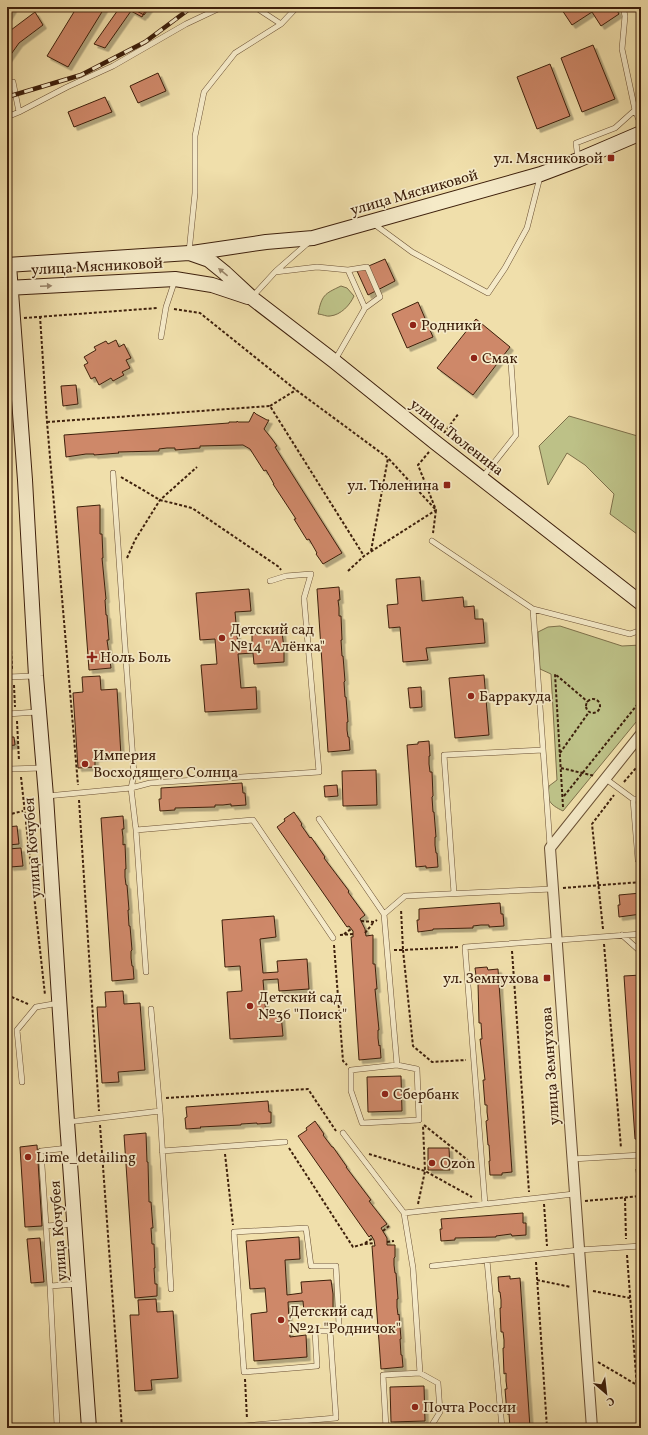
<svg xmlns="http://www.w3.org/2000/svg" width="648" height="1435" font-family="Vollkorn,serif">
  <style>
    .green { fill: #bdc187; stroke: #7e704a }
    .building { fill: #ce8869; stroke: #3e200c; filter: url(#shadow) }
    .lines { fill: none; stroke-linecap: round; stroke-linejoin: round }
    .lane-casing { stroke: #6a5034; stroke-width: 6 }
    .street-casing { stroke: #6a5034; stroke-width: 12 }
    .secondary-casing { stroke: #3e200c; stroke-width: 16 }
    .path { stroke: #3e200c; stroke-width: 2; stroke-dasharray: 3 2; stroke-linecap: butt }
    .lane { stroke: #f5eac8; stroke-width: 5 }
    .street { stroke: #f5eac8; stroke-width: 10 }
    .secondary { stroke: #f5eac8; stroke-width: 14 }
    .rail-casing { stroke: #3e200c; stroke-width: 4.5 }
    .rail { stroke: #f5eac8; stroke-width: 3; stroke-dasharray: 9; stroke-linecap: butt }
    .oneway { fill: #9a856a }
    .poi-dot { fill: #8f2418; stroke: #f5eac8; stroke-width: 1.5 }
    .labels { text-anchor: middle; stroke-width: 3.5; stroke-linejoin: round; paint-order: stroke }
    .poi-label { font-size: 15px; fill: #3e200c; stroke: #f5eac8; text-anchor: start }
    .street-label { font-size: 15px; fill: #3e200c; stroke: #f5eac8 }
  </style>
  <defs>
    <filter id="shadow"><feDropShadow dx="3.5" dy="3.5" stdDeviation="0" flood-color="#0004"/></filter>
  </defs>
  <rect width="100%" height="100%" fill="#f0dfab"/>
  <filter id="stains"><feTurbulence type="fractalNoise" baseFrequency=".005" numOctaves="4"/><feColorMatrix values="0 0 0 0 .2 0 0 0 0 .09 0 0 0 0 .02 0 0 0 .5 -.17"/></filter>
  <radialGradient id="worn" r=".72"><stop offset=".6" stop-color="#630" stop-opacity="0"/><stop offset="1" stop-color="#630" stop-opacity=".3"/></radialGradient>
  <path class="green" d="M341 286 347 288 354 296C350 305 341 315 330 316 327 317 322 314 318 314 322 295 324 294 341 286Z
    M569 416 641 437V537L610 514 614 494 585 465 567 453 548 485 539 446Z
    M560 626 622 646 641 645V716L563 811C549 804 547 801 549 786L557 780 551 674 540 669 538 632 548 627Z"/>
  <path class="building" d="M7 7H14L8 17 7 16Z
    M77 7H105L68 67 47 56Z
    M120 7H147L142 17 131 11 105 48 94 44Z
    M134 7H150L144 15 133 9Z
    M560 7H615L619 14 601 26 592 12 572 25Z
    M35 12 43 25 19 43 7 60V33Z
    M593 45 615 99 582 112 561 58Z
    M550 64 570 116 537 129 517 77Z
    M158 73 166 91 138 103 130 86Z
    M105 97 112 112 74 127 68 112Z
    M385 259 395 281 368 295 357 271Z
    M418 302 433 337 407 348 392 314Z
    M476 319 510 347 473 395 437 368Z
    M116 340 119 347 124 344 131 358 126 360 130 368 122 372 124 375 113 381 111 378 99 385 95 377 91 379 84 365 88 363 84 357 96 350 94 347 106 341 108 344Z
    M76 385 78 404 63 406 61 386Z
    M254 412 256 414 267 420H269L264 429 272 439 277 446 275 447 342 553 323 564 316 554 317 553 309 539 307 540 294 519H296L273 484H274L266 470 264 471 250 449 243 445 200 446V448L175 450V448H167L159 449V451L118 452 119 453 94 455V454H86L66 457 64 435 229 423V422H237V421L238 422H249Z
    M100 505V534H102L103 558H102L106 599 105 600 106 615H107L109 640H107L111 668 89 670 77 507Z
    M420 577 422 601 463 597 464 607 474 606 475 619H483L485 643 426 648 428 660 403 662 400 627 389 628 387 605 398 604 396 579Z
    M339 587 340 600H338L339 608V616H341L342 640H341L342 656H343L345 681 344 682 345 697H346L348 722H347V730L348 737H349L350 750 328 752 317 589Z
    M249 589 251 611 235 612 238 646 252 645V634L282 632 284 648V662L254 664 253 653 238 654 241 688 256 687 257 709 205 712 201 665 217 664 215 639 200 640 196 593Z
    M484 675 489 735 455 738 449 678Z
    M100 676 101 690 117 689 121 756 95 758V767L78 768 73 693 83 692 82 677Z
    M421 687 422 707 410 708 408 688Z
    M7 737H14L15 745 7 746Z
    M429 741 430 756H429V764L430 772H432L433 796 432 797 433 812H434L436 837H435V845L436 853H437L438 867 426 868V866L416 867 407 745 418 744V742Z
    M376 770 377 805 343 806 342 771Z
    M242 783 243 793H245L246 805 231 806V804L223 805H215V807L175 808V810L160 811 159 799H161V788Z
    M337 785 338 796 325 797 324 786Z
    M294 812 302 824 301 825 306 832 310 838 311 837 325 857 324 858 349 891 348 892 365 915 360 919 365 929 366 936 373 935V964H375L377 989H375L379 1030H378V1038L379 1046 380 1045 381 1058 359 1060 351 937H353V931L349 926 347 927 277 827 285 821 284 819Z
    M123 816 124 829H122L123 837V845L125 844 126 869H125V877L126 885H127L129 910H128L129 926H130L132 950 131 951V958L132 966H133L134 979 112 981 101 818Z
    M17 826 19 844 8 845 7 827Z
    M21 848 23 866 10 867 8 849Z
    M641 893V914L619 917 618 905H620L619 895Z
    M500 903 501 914H503L504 926 489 927V925H481L473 926V928L433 929V930L418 932 417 920H419V909Z
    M274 916 276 937 260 939 263 973 278 972 277 961 307 959 309 989 279 991 278 979 263 980 266 1015 281 1014 283 1036 230 1039 227 992 242 991 240 966 225 967 222 920Z
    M487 967 488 970 498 969 512 1172 502 1173V1175H490L489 1161H490L489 1145H488L486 1121 488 1120 487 1112V1105H485L483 1080H485L480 1039H482L481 1023H479L478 983H477L475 968Z
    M641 975V1139H635L624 976Z
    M123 991 124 1004 140 1003 145 1070 118 1072 119 1082 102 1083 97 1007H106L105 992Z
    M401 1076 402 1111 368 1112 367 1077Z
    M268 1101 269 1112H271V1123L257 1124V1123L241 1124V1125L200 1127 201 1128 186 1129 185 1118 187 1117 186 1107Z
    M315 1121 324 1134 323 1135 332 1147H333L347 1167H346L371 1200 369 1201 387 1224 381 1228 387 1238V1245H395V1257L394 1258V1265L395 1273H396L398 1299H397V1307L398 1315 399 1314 401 1339H400L401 1355H402L403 1367 381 1369 372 1246H375L374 1240 371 1235 369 1237 298 1136 307 1130 306 1128Z
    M146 1133 147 1162H148L149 1202H151L153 1228H151L152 1244H154L155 1268H154L155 1284H157V1296L135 1298 124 1135Z
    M37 1145 42 1226 25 1227 20 1147Z
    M428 1148H449L450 1170H428Z
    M636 1169H641V1187H638Z
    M523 1213V1223H526V1235L512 1236 511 1234 496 1236V1237L455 1238V1240L441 1241 440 1229H442L441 1219Z
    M299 1237 300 1259 285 1260 287 1295 302 1293 301 1282 331 1280 333 1294V1310L304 1312 303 1301 288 1302 290 1337 306 1335 307 1357 254 1361 251 1314 267 1312 265 1288 250 1289 246 1241Z
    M40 1238 44 1282 31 1283 27 1239Z
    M510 1276V1279L520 1278 530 1428H510L509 1414H507L505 1389H507L506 1381V1373L504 1374 503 1348H504V1340L503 1332H501L500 1308H501V1300L500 1292H499L498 1277Z
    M156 1299 157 1312 173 1311 178 1378 151 1380 152 1390 135 1391 130 1315H139L138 1300Z
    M424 1386 425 1421 391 1422 390 1387Z"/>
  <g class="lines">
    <defs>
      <path id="lane" d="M255 7 281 24 297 7
        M7 83 13 82 19 112 7 117
        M641 108 635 110 641 125
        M19 112 67 87 113 66 186 24 222 7
        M578 159 576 143 615 128 635 110 622 49 625 16 623 7
        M374 224 412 252 488 293 505 268 527 228 540 177
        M189 252 195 193V136L204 92 235 53 281 24
        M348 270 367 267 380 297 365 308
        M276 271 309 242
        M253 296 275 272 317 267 348 270 365 308 335 360
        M161 337 166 307 175 280
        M113 473 134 775 131 788 150 783 319 772 304 598 311 574 286 576 270 581
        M482 478 516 435 511 363
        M432 541 533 609
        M7 677 35 676
        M7 714 37 712
        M9 769 42 768
        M606 779 633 799H641
        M47 796 131 788 136 830 146 972
        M633 799 638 860H641
        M319 819 384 914 405 896 552 889
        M136 830 253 820 333 938
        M550 846 533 609 630 634 641 630
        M454 893 444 755 543 750
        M384 914 397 1065 417 1069 419 1120 362 1123 351 1091V1070L397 1065
        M622 935 641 952
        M151 1009 160 1111
        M22 1082 17 1030 36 1007 59 1003
        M68 1122 160 1111 171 1289
        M343 1133 404 1213 413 1268 420 1373
        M162 1151 285 1142
        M572 1159 641 1155
        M485 1204 465 947 641 934
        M404 1213 574 1194
        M46 1226 73 1224
        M487 1260 502 1428
        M432 1266 579 1250 641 1246
        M50 1286 41 1151 68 1148
        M57 1425 50 1286 78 1284
        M220 1428 336 1418 330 1331 339 1324 336 1266H311L306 1228 234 1232 244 1372 317 1366 315 1331H330
        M386 1428 383 1375 420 1373 438 1383 440 1412 430 1428"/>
      <path id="street" d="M592 1428 550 848 641 734"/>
      <path id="secondary" d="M192 253 266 242 313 238 541 174 578 160 641 133
        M7 265 189 253 209 260 225 273 252 298 334 361 436 443 641 603
        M9 265 25 480 36 676 46 796 67 1122 89 1428
        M7 288 175 279 212 285 248 297"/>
    </defs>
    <use href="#lane" class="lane-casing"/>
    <use href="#street" class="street-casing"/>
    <use href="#secondary" class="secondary-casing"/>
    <path class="path" d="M174 309 200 313 296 390 388 458 436 510 433 533
      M40 316 47 422 78 785
      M24 318 157 308
      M270 406 296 390
      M47 422 270 406 364 556
      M444 433 459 413
      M121 477 160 500 192 508 279 567 281 570
      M371 551 388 458
      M127 558 135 540 160 500 197 467
      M7 566 12 669
      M348 571 364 556 436 510 418 465 429 452
      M14 685 15 707
      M586 706a7 7 0 1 1 14 0a7 7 0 1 1-14 0Z
      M17 721 19 761
      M560 753 589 712
      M561 768 595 776
      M21 777 45 995
      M624 782 641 762
      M564 796 641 700
      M79 800 99 1111
      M563 807 555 674 588 702
      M7 815 23 811
      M563 888 641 882
      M361 921 374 922 377 920
      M603 929 592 824 614 795
      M365 933 373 923
      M344 934 351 929
      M340 935 353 934
      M604 944 621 1148
      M334 945 343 1061 347 1065
      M458 947 403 950 413 1046 432 1062 466 1060
      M394 950H403L401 909
      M512 951 529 1192
      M7 995 28 1004
      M166 1098 308 1089 336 1131
      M100 1125 122 1428
      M424 1125 474 1165
      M289 1148 353 1247 364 1244 375 1243
      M225 1154 233 1225
      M369 1154 425 1171 472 1197
      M625 1198 626 1239
      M585 1201 641 1196
      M418 1204 425 1171 423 1126
      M544 1204 547 1246
      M383 1231 389 1226
      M387 1242 394 1241
      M365 1243 373 1238
      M627 1255 640 1428
      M536 1262 547 1428
      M537 1280 571 1287
      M593 1291 630 1298
      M598 1362 637 1385
      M245 1379 247 1419
      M474 1428 495 1427"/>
    <use href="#lane" class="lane"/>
    <use href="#street" class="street"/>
    <use href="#secondary" class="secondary"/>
    <defs>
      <path id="rail" d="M7 97 81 75 145 42 192 7"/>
    </defs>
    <use href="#rail" class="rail-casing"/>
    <use href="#rail" class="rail"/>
  </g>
  <defs><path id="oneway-solid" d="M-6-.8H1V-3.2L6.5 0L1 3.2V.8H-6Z"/></defs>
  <g class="oneway">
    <use href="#oneway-solid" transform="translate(223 272) rotate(-141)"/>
    <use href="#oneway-solid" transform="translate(46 286) rotate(-3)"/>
  </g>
  <g class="poi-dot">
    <rect x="607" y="154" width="8" height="8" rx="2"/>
    <circle cx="413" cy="325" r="4"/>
    <circle cx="474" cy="358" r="4"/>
    <rect x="443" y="481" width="8" height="8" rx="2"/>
    <circle cx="222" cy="638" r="4"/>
    <path d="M90 651h4v4h4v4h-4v4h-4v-4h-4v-4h4z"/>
    <circle cx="471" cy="696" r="4"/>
    <circle cx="85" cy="764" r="4"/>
    <rect x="543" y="974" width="8" height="8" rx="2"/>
    <circle cx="250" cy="1006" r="4"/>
    <circle cx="385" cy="1094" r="4"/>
    <circle cx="28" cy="1157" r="4"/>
    <circle cx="432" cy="1163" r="4"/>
    <circle cx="281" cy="1320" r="4"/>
    <circle cx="415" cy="1407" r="4"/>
  </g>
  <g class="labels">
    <g class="poi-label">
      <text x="603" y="163" text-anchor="end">ул. Мясниковой</text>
      <text x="421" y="330">Родники</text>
      <text x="482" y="363">Смак</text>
      <text x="439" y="490" text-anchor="end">ул. Тюленина</text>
      <text x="230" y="634">Детский сад<tspan x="230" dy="17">№14 "Алёнка"</tspan></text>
      <text x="100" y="662">Ноль Боль</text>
      <text x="479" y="701">Барракуда</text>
      <text x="93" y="760">Империя<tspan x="93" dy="17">Восходящего Солнца</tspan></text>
      <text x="539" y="983" text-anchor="end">ул. Земнухова</text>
      <text x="258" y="1002">Детский сад<tspan x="258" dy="17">№36 "Поиск"</tspan></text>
      <text x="393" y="1099">Сбербанк</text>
      <text x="36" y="1162">Lime_detailing</text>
      <text x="440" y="1168">Ozon</text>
      <text x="289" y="1316">Детский сад<tspan x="289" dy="17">№21 "Родничок"</tspan></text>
      <text x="423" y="1412">Почта России</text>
    </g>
    <g class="street-label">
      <text transform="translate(414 192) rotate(-16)" y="5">улица Мясниковой</text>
      <text transform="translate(97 266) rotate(-3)" y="5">улица Мясниковой</text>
      <text transform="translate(457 437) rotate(38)" y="5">улица Тюленина</text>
      <text transform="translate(32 848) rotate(-94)" y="5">улица Кочубея</text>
      <text transform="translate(550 1066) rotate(-94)" y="5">улица Земнухова</text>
      <text transform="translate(58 1231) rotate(-94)" y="5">улица Кочубея</text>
    </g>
  </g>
  <rect width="648" height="1435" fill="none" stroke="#f0dfab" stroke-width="24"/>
  <rect x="8" y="8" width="632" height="1419" fill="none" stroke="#3e200c" stroke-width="2"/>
  <rect x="12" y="12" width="624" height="1411" fill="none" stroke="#3e200c"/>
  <g transform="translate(606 1393) rotate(152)" stroke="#f5eac8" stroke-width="3" paint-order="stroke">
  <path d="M0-3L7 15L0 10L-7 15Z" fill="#3e200c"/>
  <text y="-6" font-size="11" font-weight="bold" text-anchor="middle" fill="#3e200c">С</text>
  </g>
  <rect width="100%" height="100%" filter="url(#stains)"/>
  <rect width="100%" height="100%" fill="url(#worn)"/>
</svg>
